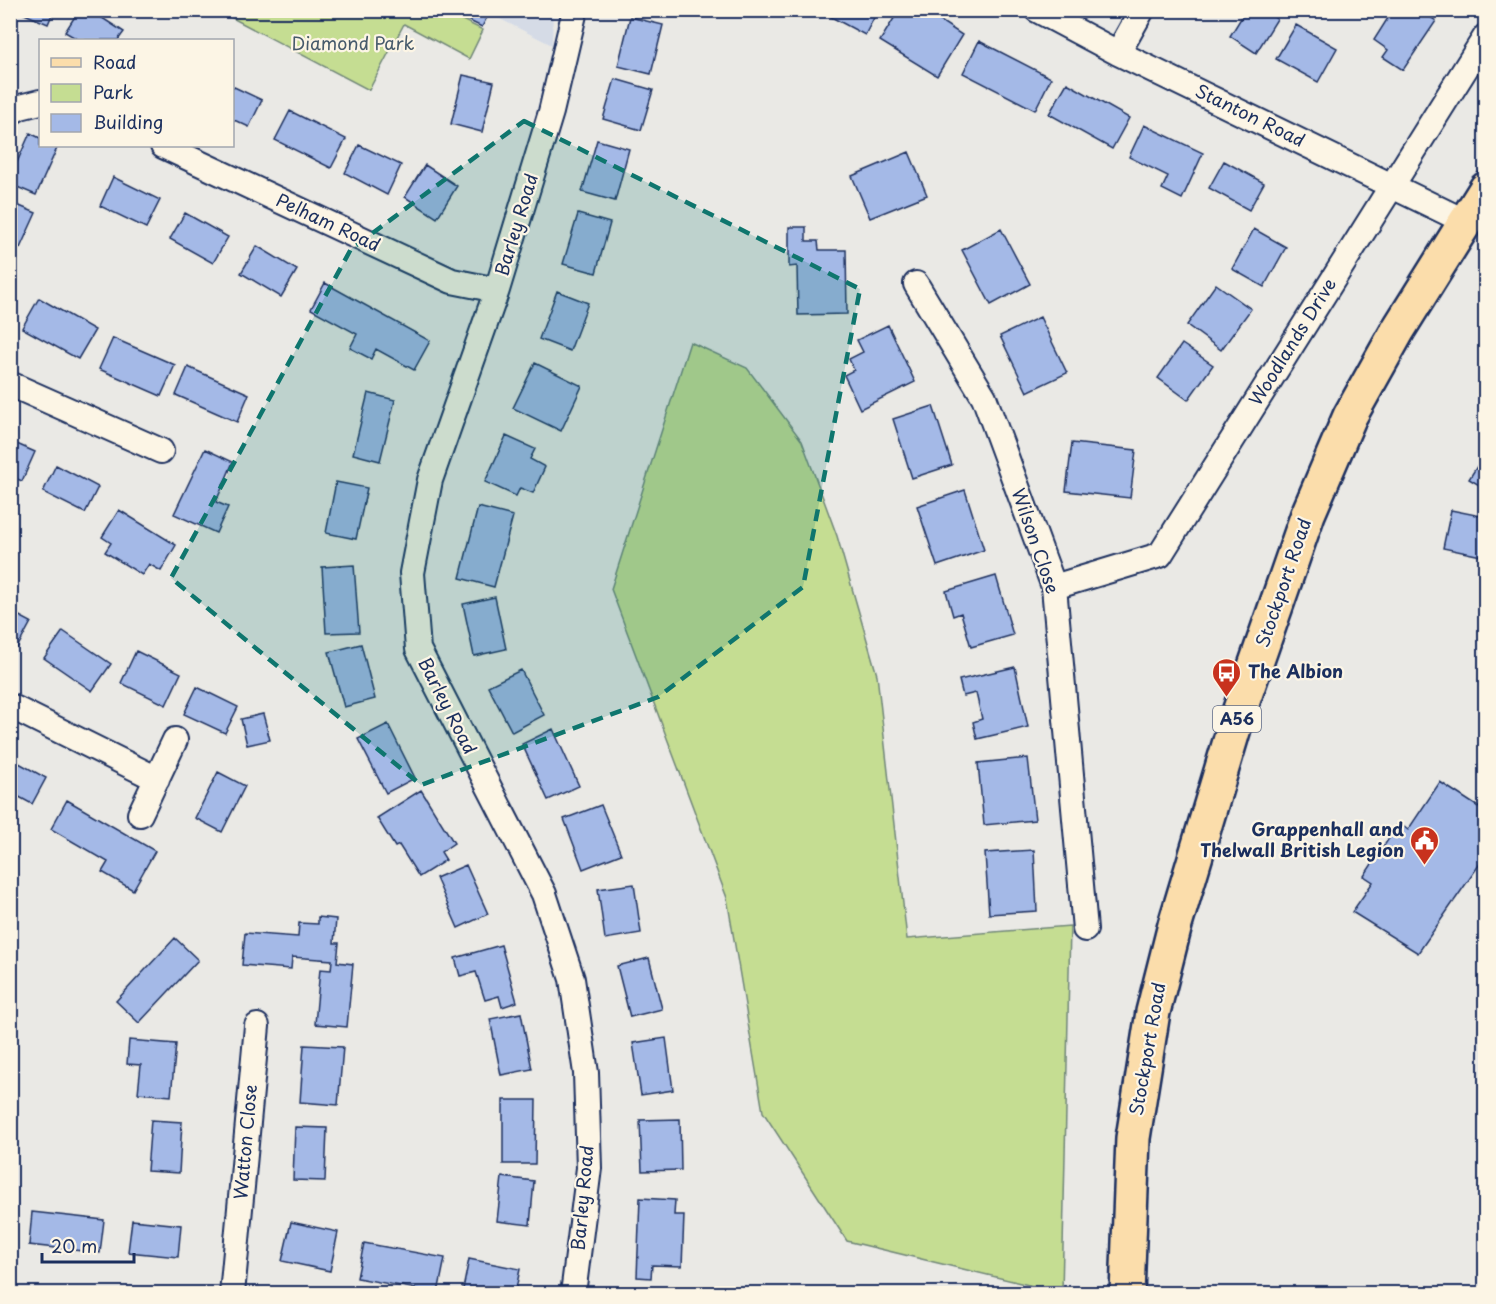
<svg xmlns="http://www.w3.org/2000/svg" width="1496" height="1304" font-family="'Playpen Sans',sans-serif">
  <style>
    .built { fill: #d5dbe6 }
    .green { fill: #c5dd92; stroke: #708678; stroke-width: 1.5 }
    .building { fill: #a4b9e7; stroke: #1b2f5e; stroke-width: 1.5 }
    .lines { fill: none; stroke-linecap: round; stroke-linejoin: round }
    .street-casing { stroke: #1b2f5e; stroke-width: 28 }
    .primary-casing { stroke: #1b2f5e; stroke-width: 38 }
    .street { stroke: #fcf5e5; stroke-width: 24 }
    .primary { stroke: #fbddab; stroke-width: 33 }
    .marked { fill: #0f766e; fill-opacity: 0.2; stroke: #0f766e; stroke-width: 4.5; stroke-dasharray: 12 8; stroke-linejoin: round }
    .labels { text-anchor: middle; stroke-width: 4.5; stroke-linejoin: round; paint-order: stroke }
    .shield { fill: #fcf5e5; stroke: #5e6a86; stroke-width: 1.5 }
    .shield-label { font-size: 16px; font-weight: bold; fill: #1b2f5e }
    .park-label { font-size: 18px; fill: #465a6b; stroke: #fcf5e5 }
    .street-label { font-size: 18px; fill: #1b2f5e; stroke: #fcf5e5 }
    .poi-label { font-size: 18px; font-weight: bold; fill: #1b2f5e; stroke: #fcf5e5; text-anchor: start }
  </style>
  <rect width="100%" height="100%" fill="#eae9e5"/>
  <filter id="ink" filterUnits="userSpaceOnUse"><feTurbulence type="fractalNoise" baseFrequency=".0167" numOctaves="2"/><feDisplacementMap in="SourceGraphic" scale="12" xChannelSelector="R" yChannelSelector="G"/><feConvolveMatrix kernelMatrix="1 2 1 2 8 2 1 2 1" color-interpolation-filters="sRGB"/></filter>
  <g filter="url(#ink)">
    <path class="built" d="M484 11H553L552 45Z"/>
    <path class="green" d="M219 11H464L460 19 483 30 469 59 404 24 369 90Z
      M690 342 747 368 802 441 837 536 877 675 907 939 1070 926 1062 1293 847 1241 763 1112 727 898 611 589Z"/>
    <path class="building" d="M15 10H54L48 24Z
      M79 10H90L124 32 118 40H79L65 32Z
      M467 10H479L488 15 482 27 463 18Z
      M818 10H878L865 35Z
      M899 10H924L962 35 937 76 880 41Z
      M1246 10H1263L1277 19 1256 53 1230 36Z
      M1393 10H1429L1426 14 1436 21 1403 70 1383 57 1388 50 1374 40Z
      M630 17 663 25 651 74 618 66Z
      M1296 25 1337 48 1318 82 1276 59Z
      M979 41 1051 78 1035 110 963 73Z
      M463 75 494 82 482 132 451 124Z
      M615 79 653 90 641 130 603 119Z
      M1067 83 1129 118 1112 149 1049 114Z
      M232 86 262 100 249 127 232 119Z
      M290 111 346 139 331 168 275 140Z
      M1144 125 1203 153 1182 199 1162 189 1168 176 1129 157Z
      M30 133 40 138V146H58L36 195 10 184V178Z
      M597 140 629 149 615 201 582 192Z
      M359 145 401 165 387 195 345 173Z
      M909 152 927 195 870 218 852 176Z
      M1224 161 1264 183 1249 210 1209 188Z
      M425 165 457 186 437 218 405 197Z
      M113 177 160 200 146 228 100 206Z
      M10 202 36 213 20 248 10 244Z
      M185 213 228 237 213 263 170 239Z
      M578 214 610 223 596 273 563 264Z
      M789 227H806V241H818L819 250H846L847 314 798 315 797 266 789 267Z
      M1001 229 1030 284 991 305 962 250Z
      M1254 229 1286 247 1264 287 1232 269Z
      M257 246 297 270 281 297 241 273Z
      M325 283 430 341 414 370 376 349 371 359 350 348 357 334 311 309Z
      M1216 284 1251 309 1221 350 1187 325Z
      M557 291 588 303 570 351 539 339Z
      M39 298 95 330 78 359 22 328Z
      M1040 317 1067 373 1027 392 1000 336Z
      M888 325 915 382 860 409 844 375 854 370 849 359 863 352 857 340Z
      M113 338 175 365 161 396 99 369Z
      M1182 344 1213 365 1188 400 1158 378Z
      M535 363 582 386 561 431 513 408Z
      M188 367 249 394 237 422 176 395Z
      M368 393 395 400 380 461 353 454Z
      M933 406 952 465 912 478 893 419Z
      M506 436 535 449 530 459 545 467 533 493 520 488 516 496 485 482Z
      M10 441 35 452 22 481 10 476Z
      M1072 443 1136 450 1130 498 1066 491Z
      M205 449 233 462 216 502 228 507 216 533 174 514Z
      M1486 452V489L1469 479Z
      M56 465 98 487 85 513 43 492Z
      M336 482 367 488 356 539 326 533Z
      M965 490 984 550 937 566 917 506Z
      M478 507 513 516 494 587 460 578Z
      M119 510 176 545 161 571 149 564 142 575 105 552 111 543 102 537Z
      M1451 510 1486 517V557L1443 548Z
      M354 565 359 632 326 633 322 567Z
      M996 576 1013 635 971 647 961 613 953 616 946 591Z
      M495 597 506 649 474 656 463 604Z
      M10 611 31 622 17 648 10 645Z
      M63 631 111 664 92 691 44 658Z
      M361 644 375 699 344 707 329 652Z
      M136 651 181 673 166 705 121 683Z
      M1015 667 1028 727 977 739 973 722 982 719 976 693 963 696 959 680Z
      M521 670 544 715 512 732 488 686Z
      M197 687 238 707 225 733 184 714Z
      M263 714 270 740 247 745 241 719Z
      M388 724 415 778 386 793 358 739Z
      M553 729 579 786 548 800 522 744Z
      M10 758 46 778 32 804 10 792Z
      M1028 758 1035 820 984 825 978 763Z
      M218 772 245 786 222 832 195 818Z
      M1440 782 1486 812V855L1418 953 1352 912 1373 882 1364 876 1399 823 1408 830Z
      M421 790 454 843 441 852 446 860 419 877 399 845 395 847 377 818Z
      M67 800 155 851 133 890 102 872 108 862 51 829Z
      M601 805 621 854 583 869 564 819Z
      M1034 850 1037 911 989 914 985 853Z
      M466 865 488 914 458 928 436 878Z
      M634 884 641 933 605 939 598 889Z
      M318 917 336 919 334 943H339L337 962 353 964 347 1027 315 1024 320 969 331 970 332 960 292 957 291 969 242 965 245 933 298 937 299 923 318 924Z
      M175 938 198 960 139 1023 116 1001Z
      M501 945 517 1002 502 1007 499 996 485 1000 476 972 460 976 455 958Z
      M649 958 662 1009 630 1017 617 966Z
      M521 1013 532 1069 501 1075 490 1019Z
      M666 1038 673 1090 641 1095 633 1043Z
      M129 1040 176 1044 171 1096 138 1093 141 1065 127 1064Z
      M304 1045 343 1047 338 1105 300 1102Z
      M503 1100H536L535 1164H503Z
      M680 1119 681 1170 642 1171 640 1120Z
      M151 1120 182 1122 179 1173 147 1171Z
      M295 1127 327 1128 325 1181 293 1180Z
      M502 1177 534 1181 530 1225 497 1221Z
      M640 1198 675 1200 674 1215H684L682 1266 652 1265 651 1278 637 1277Z
      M32 1212 104 1220 100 1253 29 1245Z
      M132 1220 181 1225 178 1257 128 1252Z
      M291 1222 338 1232 330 1271 282 1261Z
      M364 1243 445 1258 438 1293 357 1278Z
      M469 1259 520 1269 515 1294H462Z"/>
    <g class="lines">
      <defs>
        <path id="street" d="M1037 10 1118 53 1464 221
          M1118 53 1142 10
          M10 113 20 107 40 102
          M163 146 452 281 497 290
          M916 284 984 397 1054 587 1085 929
          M10 384 161 451
          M1054 587 1160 555 1486 36
          M10 706 157 779
          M140 814 175 740
          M232 1294 257 1026
          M573 1294 589 1168 586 1073 572 979 544 894 418 649 412 573 430 480 497 290 551 112 575 10"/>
        <path id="primary" d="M1127 1294 1133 1138 1153 1012 1175 925 1237 718 1308 514 1350 416 1398 330 1486 189"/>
      </defs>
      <use href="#street" class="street-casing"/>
      <use href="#primary" class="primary-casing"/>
      <use href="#street" class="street"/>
      <use href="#primary" class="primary"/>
    </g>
  </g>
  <path class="marked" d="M524 121 860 289 803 587 658 697 421 785 171 578 351 249Z"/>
  <defs>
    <symbol id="bus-pin" viewBox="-11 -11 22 30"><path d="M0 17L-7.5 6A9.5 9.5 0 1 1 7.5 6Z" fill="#c8321e" stroke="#fcf5e5"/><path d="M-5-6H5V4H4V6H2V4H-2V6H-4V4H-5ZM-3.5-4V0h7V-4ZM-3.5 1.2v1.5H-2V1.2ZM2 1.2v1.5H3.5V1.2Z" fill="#fff"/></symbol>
    <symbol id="civic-pin" viewBox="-11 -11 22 30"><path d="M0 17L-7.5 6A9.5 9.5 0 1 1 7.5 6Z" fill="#c8321e" stroke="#fcf5e5"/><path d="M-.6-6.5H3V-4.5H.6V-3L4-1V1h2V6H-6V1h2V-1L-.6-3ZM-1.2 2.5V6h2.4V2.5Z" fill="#fff"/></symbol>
  </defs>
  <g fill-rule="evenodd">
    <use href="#bus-pin" x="1210" y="656" width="33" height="45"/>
    <use href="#civic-pin" x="1408" y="824" width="33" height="45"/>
  </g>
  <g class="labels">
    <rect class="shield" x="1213" y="706" width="48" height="26" rx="4.5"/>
    <g class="shield-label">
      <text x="1237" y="725">A56</text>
    </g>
    <g class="park-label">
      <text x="353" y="50">Diamond Park</text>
    </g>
    <g class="street-label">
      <text transform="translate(1250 116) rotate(26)" y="6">Stanton Road</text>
      <text transform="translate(328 223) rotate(25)" y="6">Pelham Road</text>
      <text transform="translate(517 225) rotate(-73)" y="6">Barley Road</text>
      <text transform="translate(1293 342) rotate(-58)" y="6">Woodlands Drive</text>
      <text transform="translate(1035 541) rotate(71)" y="6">Wilson Close</text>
      <text transform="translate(1284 583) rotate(-71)" y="6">Stockport Road</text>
      <text transform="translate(447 706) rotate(63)" y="6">Barley Road</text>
      <text transform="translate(1148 1049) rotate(-80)" y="6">Stockport Road</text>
      <text transform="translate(246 1142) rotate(-85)" y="6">Watton Close</text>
      <text transform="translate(583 1198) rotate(-85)" y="6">Barley Road</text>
    </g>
    <g class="poi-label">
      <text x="1248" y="678">The Albion</text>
      <text x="1404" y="836" text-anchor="end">Grappenhall and<tspan x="1404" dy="21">Thelwall British Legion</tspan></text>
    </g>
  </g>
  <rect width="1496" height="1304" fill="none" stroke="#fcf5e5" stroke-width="36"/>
  <rect x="18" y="18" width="1460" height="1268" fill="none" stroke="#1b2f5e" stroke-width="2" filter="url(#ink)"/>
  <rect x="39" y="39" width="195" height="108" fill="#fcf5e5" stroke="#a2a6af" stroke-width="1.5"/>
  <rect x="51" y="58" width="30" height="9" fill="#fbddab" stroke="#a2a6af" stroke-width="1.5"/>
  <text x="93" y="69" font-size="18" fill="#1b2f5e">Road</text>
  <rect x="51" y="84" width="30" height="18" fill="#c5dd92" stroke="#a2a6af" stroke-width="1.5"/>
  <text x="93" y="99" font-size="18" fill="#1b2f5e">Park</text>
  <rect x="51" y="114" width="30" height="18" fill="#a4b9e7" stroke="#a2a6af" stroke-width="1.5"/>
  <text x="93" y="129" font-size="18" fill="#1b2f5e">Building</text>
  <path d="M42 1253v9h92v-9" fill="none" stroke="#1b2f5e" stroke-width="3"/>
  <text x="51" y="1253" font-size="18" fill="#1b2f5e" stroke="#fcf5e5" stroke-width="4.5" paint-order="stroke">20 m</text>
</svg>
